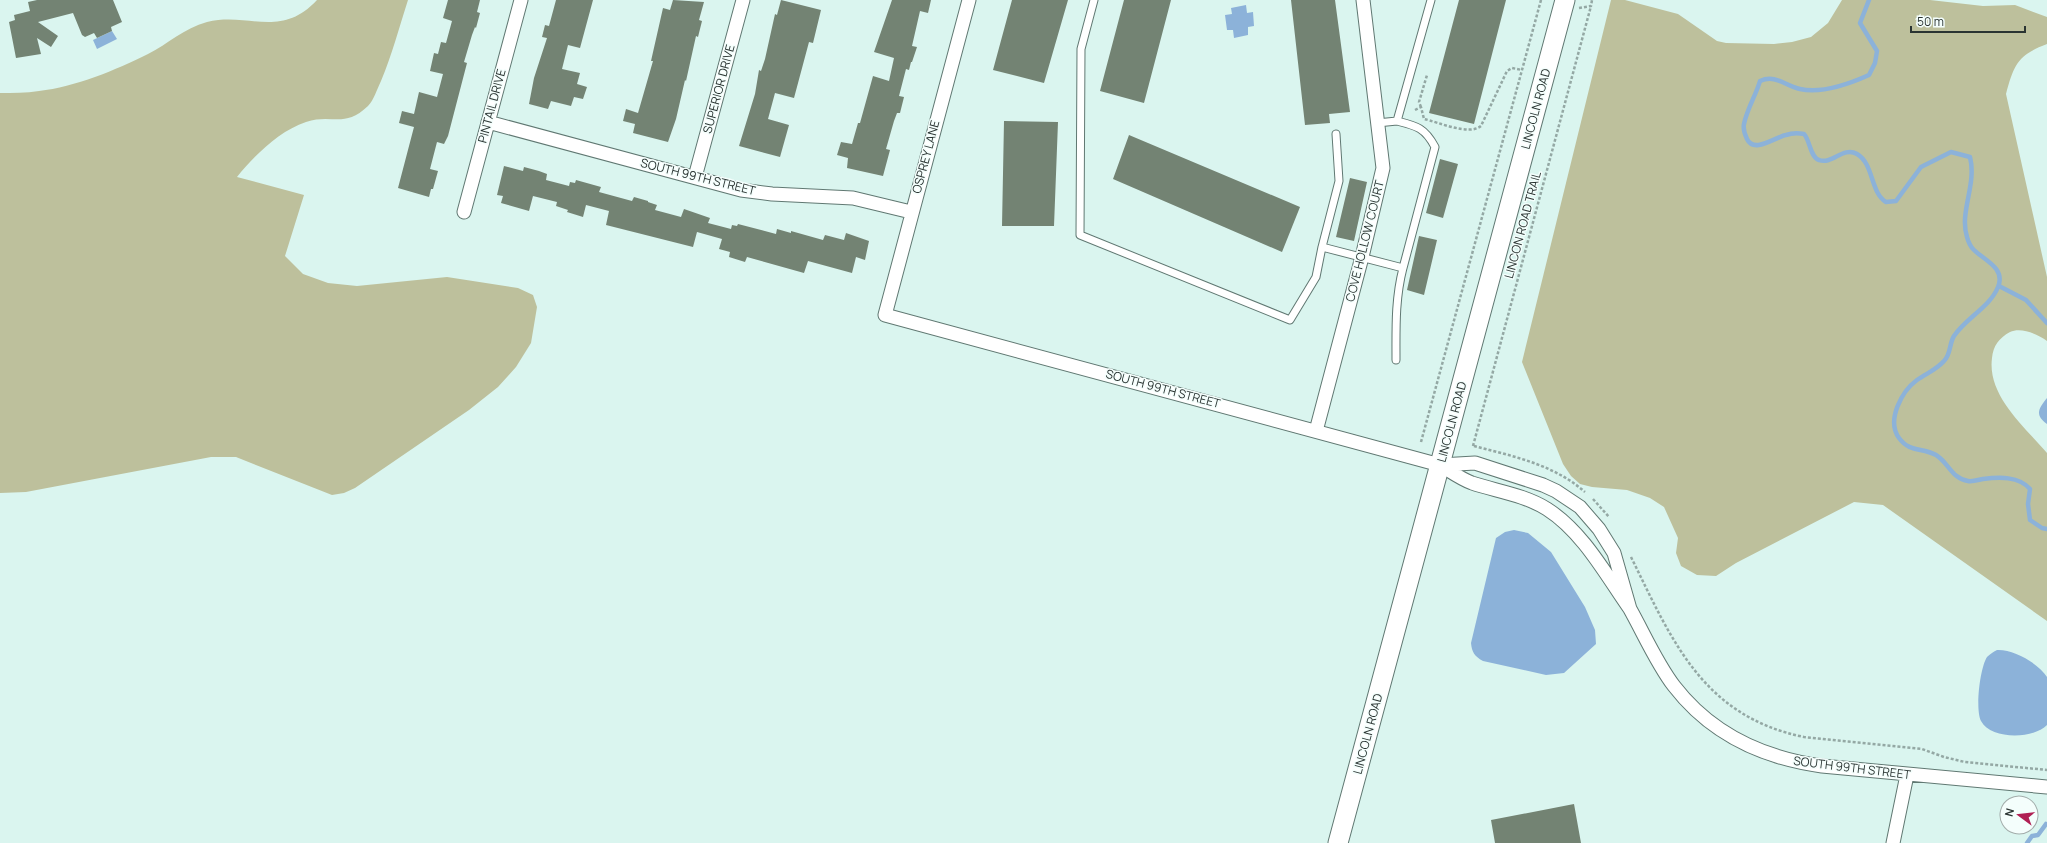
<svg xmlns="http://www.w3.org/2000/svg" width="2047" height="843" font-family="Manrope,sans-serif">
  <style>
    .green { fill: #bdc09c }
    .water { fill: #8cb2d9 }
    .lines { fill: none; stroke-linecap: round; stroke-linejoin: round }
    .stream { stroke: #8cb2d9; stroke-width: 4.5 }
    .building { fill: #738373 }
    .lane-casing { stroke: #607872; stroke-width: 9 }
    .street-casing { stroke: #607872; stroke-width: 15 }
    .secondary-casing { stroke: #607872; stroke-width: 21 }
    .path { stroke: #94a8a4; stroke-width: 2.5; stroke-dasharray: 3 2; stroke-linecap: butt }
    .lane { stroke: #fff; stroke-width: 7 }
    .street { stroke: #fff; stroke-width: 13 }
    .secondary { stroke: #fff; stroke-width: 19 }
    .labels { text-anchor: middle; stroke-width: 3; stroke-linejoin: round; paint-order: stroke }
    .street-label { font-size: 12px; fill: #2a3432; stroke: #f4fefc }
  </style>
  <rect width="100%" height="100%" fill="#daf5ef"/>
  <path class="green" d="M317 0H408C399 28 392 55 381 81 377 89 374 100 368 106 344 129 332 113 306 122 279 131 255 155 237 177L304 195 285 256 303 274 328 283 357 286 447 277 518 288 533 295 537 307 531 343 516 367 498 387 469 410 355 488 344 493 332 495 236 457H211L26 492 0 493V93C13 93 26 93 39 91 75 87 116 70 148 54 168 44 184 28 207 22 249 12 281 39 317 0Z
    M1611 0H1625L1678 14 1717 41 1726 43 1774 44 1792 42 1811 37 1828 23 1842 0H1930L1983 6 2015 5 2047 17V44C2018 55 2014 64 2006 94L2047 277V341C2038 334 2021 327 2010 332 1999 338 1993 346 1992 358 1987 396 2025 427 2047 453V621L1883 505 1854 502 1736 563 1716 576 1697 575 1681 566 1676 553 1678 538 1664 507 1650 498 1627 490 1592 487 1580 484 1571 476 1563 464 1522 362Z"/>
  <path class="water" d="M1246 5 1247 13 1253 12 1254 26 1248 27V35L1234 38 1233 30H1227L1225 15 1232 14 1231 8Z
    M112 31 117 39 97 49 93 40Z
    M2047 398V424C2034 415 2039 408 2047 398Z
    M1514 530 1528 533 1551 552 1585 607 1595 630 1596 644 1564 673 1546 675 1483 661C1474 656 1472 652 1471 643L1496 538 1505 532Z
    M1997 650C2013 649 2038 663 2047 677V725C2034 739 1991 740 1981 721 1975 709 1980 668 1987 657 1990 654 1993 652 1997 650Z"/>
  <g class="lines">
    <path class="stream" d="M1869 0 1860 23 1877 51 1875 63 1869 75C1849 84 1822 94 1800 89 1785 86 1776 74 1760 81 1756 95 1747 109 1744 124 1743 129 1745 135 1747 139 1754 154 1775 137 1786 135 1792 133 1798 133 1804 134 1810 140 1810 157 1819 160 1832 165 1843 146 1857 154 1874 164 1870 192 1886 202L1896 201 1921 167 1951 152 1970 157C1977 185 1959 212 1967 237 1968 241 1971 248 1974 250 1984 260 2006 268 1998 287 1990 307 1966 318 1954 336 1949 344 1951 354 1944 361 1936 370 1927 373 1917 380 1902 391 1886 420 1899 438 1910 453 1922 447 1936 455 1948 462 1952 479 1968 481 1972 482 1978 480 1983 479 1999 477 2019 476 2030 489L2028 504 2030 520 2042 528 2047 529
      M1999 286 2026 300 2047 323
      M2027 843 2032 836 2038 835 2046 824"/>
  </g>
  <path class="building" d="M37 0H113L122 22 111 27 112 31 97 38 94 33 85 37 82 35 73 13 38 22 58 36 51 47 37 38 41 54 16 58 9 22 15 20 14 15 30 11 28 2Z
    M448 0H480L477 12 480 13 476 28 475 27 472 35 464 62 467 63 448 136 444 144 437 142 430 169 438 171 433 189H431L429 197 398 188 414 127 399 123 402 111 414 114 419 92 437 97 443 74 430 71 434 53 438 54 441 42 446 43 452 21 443 18Z
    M556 0H593L580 48 568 45 562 69 580 73 577 84 587 87 583 99 574 97 571 106 551 101 548 109 529 104 534 78 547 38 542 37 545 25 549 26Z
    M673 0 704 2 699 20 702 21 698 37 696 36 686 81 685 80 676 119 668 142 633 133 635 124 623 121 626 109 638 113 653 61H651L663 8 670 10Z
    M781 0 821 10 813 43 809 42 794 98 775 93 768 119 789 125 780 157 739 146 755 94 759 70 761 71 765 59 775 14 777 15Z
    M892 0H931L928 13 920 11 912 46 917 47 912 62H911L909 70 906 69 899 96 904 97 900 113H897L894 121 886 149 890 150 883 176 847 168 848 158 837 155 841 142 852 144 858 123H860L873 76 889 81 894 58 874 52Z
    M1012 0H1068L1044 83 993 70Z
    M1124 0H1171L1144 103 1100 91Z
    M1291 0H1335L1350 112 1329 114 1330 123 1305 125Z
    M1459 0H1506L1474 124 1429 113Z
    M1004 121 1058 122 1054 226H1002Z
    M1129 135 1300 207 1282 252 1113 179Z
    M1440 159 1458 164 1443 218 1426 213Z
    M504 166 523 171 524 167 539 171 547 174 546 180 569 186 570 182 575 183 576 180 601 187 599 192 632 201 634 197 648 201V202L657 205 655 210 681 217 684 209 710 218 708 223 731 229 732 225 737 226 738 224 776 234 777 229 791 233V231L823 240 825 235 844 240 846 233 869 241 865 260 856 257 852 273 808 261 804 273 747 257 745 262 729 257 730 252 719 249 722 239 697 232 693 247 606 225 609 211 586 205 583 217 567 212 568 210 556 206 557 202 533 196 529 211 501 203 503 196 497 195Z
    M1350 178 1367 182 1354 241 1336 237Z
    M1419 236 1437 240 1424 295 1407 290Z
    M1574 804 1581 843H1495L1491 820Z"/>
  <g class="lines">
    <defs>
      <path id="lane" d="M1094 0 1081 49 1080 235 1290 320 1316 277 1322 247 1403 268 1435 147C1425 128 1417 126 1397 121
        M1377 123 1397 121 1431 0
        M1322 247 1339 181 1336 134
        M1396 360C1396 328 1395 299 1403 268"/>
      <path id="street" d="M969 0 885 315 1440 465C1450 471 1461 479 1472 483 1496 491 1525 495 1547 509 1583 532 1606 575 1630 609L1614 553 1599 529 1580 507 1556 491 1543 485 1475 463 1440 465
        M488 122 741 190 772 194 853 198 911 212
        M695 177 743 0
        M464 212 521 0
        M1316 431 1362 257 1383 168 1363 0
        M1630 609C1644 634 1657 664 1674 686 1711 734 1763 758 1822 766L2047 787
        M1893 843 1907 775"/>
      <path id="secondary" d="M1338 843 1565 0"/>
    </defs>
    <use href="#lane" class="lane-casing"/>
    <use href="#street" class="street-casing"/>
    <use href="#secondary" class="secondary-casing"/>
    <path class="path" d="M1579 8 1591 6 1592 0
      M1421 107 1419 102 1427 75
      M1415 110 1421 107 1424 119C1438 122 1469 136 1481 126L1507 71 1512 68 1522 70
      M1421 442 1541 0
      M1473 446 1591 6
      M1474 446C1512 456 1553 464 1585 492
      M1593 499 1609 517
      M1631 557C1672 640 1702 716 1804 737L1922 749 1944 757 1965 762 2047 770"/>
    <use href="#lane" class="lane"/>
    <use href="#street" class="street"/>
    <use href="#secondary" class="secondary"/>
  </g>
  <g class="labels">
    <g class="street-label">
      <text transform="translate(719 89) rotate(-75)" y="4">SUPERIOR DRIVE</text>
      <text transform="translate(492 106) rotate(-75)" y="4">PINTAIL DRIVE</text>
      <text transform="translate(1536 109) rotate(-75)" y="4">LINCOLN ROAD</text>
      <text transform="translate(926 157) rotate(-75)" y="4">OSPREY LANE</text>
      <text transform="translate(698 177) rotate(14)" y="4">SOUTH 99TH STREET</text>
      <text transform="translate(1523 225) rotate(-75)" y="4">LINCON ROAD TRAIL</text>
      <text transform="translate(1365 241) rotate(-76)" y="4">COVE HOLLOW COURT</text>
      <text transform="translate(1163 389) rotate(15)" y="4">SOUTH 99TH STREET</text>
      <text transform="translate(1452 422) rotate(-75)" y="4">LINCOLN ROAD</text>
      <text transform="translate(1368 734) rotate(-75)" y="4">LINCOLN ROAD</text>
      <text transform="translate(1852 768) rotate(7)" y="4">SOUTH 99TH STREET</text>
    </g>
  </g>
  <g transform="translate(2019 815) rotate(285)"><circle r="19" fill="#f4fefc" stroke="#a3adab"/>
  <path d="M0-3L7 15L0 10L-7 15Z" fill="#b02054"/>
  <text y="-6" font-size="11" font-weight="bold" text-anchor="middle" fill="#2a3432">N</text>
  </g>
  <path d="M1911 26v6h114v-6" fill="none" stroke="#2a3432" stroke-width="2"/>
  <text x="1917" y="26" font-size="12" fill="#2a3432" stroke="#f4fefc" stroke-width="3" paint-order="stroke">50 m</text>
</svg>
